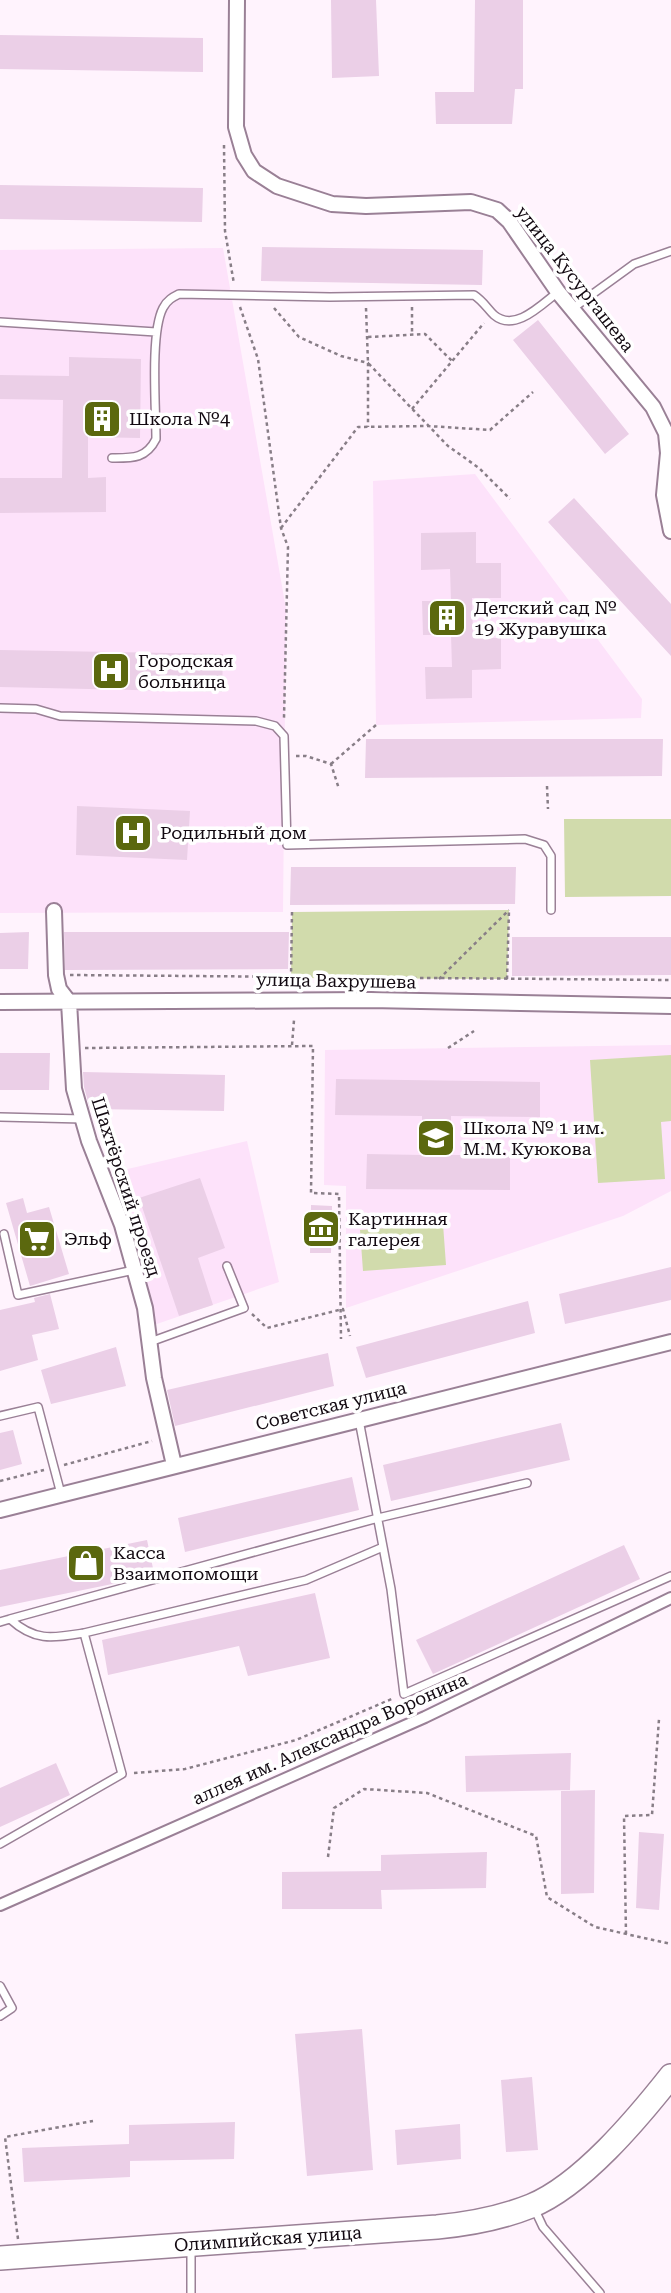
<svg xmlns="http://www.w3.org/2000/svg" width="671" height="2293" font-family="'Roboto Serif',serif">
  <style>
    .built { fill: #fde2fa }
    .green { fill: #d1dbac }
    .building { fill: #ebcfe7 }
    .lines { fill: none; stroke-linecap: round; stroke-linejoin: round }
    .service-casing { stroke: #9a8096; stroke-width: 10 }
    .pedestrian-casing { stroke: #9a8096; stroke-width: 14 }
    .minor-casing { stroke: #9a8096; stroke-width: 18 }
    .primary-casing { stroke: #9a8096; stroke-width: 26 }
    .path { stroke: #887e87; stroke-width: 2.5; stroke-dasharray: 3.5 3.5; stroke-linecap: butt }
    .service { stroke: #fff; stroke-width: 7 }
    .pedestrian { stroke: #fff; stroke-width: 10 }
    .minor { stroke: #fff; stroke-width: 14 }
    .primary { stroke: #fff; stroke-width: 23 }
    .labels { text-anchor: middle; stroke-width: 7; stroke-linejoin: round; paint-order: stroke }
    .street-label { font-size: 18px; fill: #120911; stroke: #fff }
    .poi-label { font-size: 18px; fill: #120911; stroke: #fff; text-anchor: start }
  </style>
  <rect width="100%" height="100%" fill="#fff3fd"/>
  <path class="built" d="M223 248 286 609 283 912 0 913V250Z
    M475 474 642 699 641 718 376 725 373 481Z
    M671 1045V1191L623 1216 346 1308V1186L324 1185 325 1050Z
    M247 1141 279 1282 148 1327 102 1175Z"/>
  <path class="green" d="M564 819H671V896L565 897Z
    M509 910 507 979 291 978 292 912Z
    M671 1055V1121L661 1122 665 1179 598 1183 590 1060Z
    M443 1224 446 1265 363 1271 360 1230Z"/>
  <path class="building" d="M331 0H376L379 76 332 78Z
    M475 0H523V89H515L512 124H436L435 92H474Z
    M0 35 203 38V72L0 69Z
    M0 185 203 188 202 222 0 219Z
    M262 247 483 250 482 285 261 281Z
    M538 320 629 434 605 454 513 340Z
    M69 357 141 359 140 438 88 437V478L106 477V512L0 513V478H62L63 400 0 399V375L69 376Z
    M574 498 671 604V656L548 522Z
    M476 532V563H501V598H472L473 638H501V669L472 670V698L426 699 425 667H452L451 635H423L422 601H451L450 569 421 570V533Z
    M0 650 223 654 222 692 0 687Z
    M366 739H663L662 776 365 778Z
    M77 806 190 811 187 860 76 855Z
    M291 867H516L515 904 290 905Z
    M29 932 28 969H0V933Z
    M64 932H289L288 969 65 970Z
    M512 937H671V975L512 976Z
    M0 1053H50L49 1090H0Z
    M83 1072 225 1075 224 1111 90 1109 84 1087Z
    M336 1079 540 1082V1117L451 1116V1155H510V1190L366 1189 367 1154 422 1155V1116L335 1115Z
    M200 1178 225 1248 198 1258 213 1305 179 1316 139 1198Z
    M23 1198 27 1213 49 1207 69 1274 30 1286 6 1203Z
    M311 1205 332 1206 331 1253H310Z
    M671 1267V1300L565 1324 559 1294Z
    M50 1294 59 1329 32 1335 38 1360 0 1371V1310L35 1302 34 1298Z
    M528 1301 535 1333 366 1378 356 1347Z
    M116 1347 126 1386 51 1404 41 1370Z
    M328 1353 334 1386 175 1426 167 1390Z
    M561 1423 570 1460 391 1501 383 1465Z
    M13 1430 22 1464 0 1470V1433Z
    M352 1477 359 1510 185 1552 178 1518Z
    M147 1540 154 1573 122 1582 0 1607V1570Z
    M624 1545 640 1579 433 1674 416 1640Z
    M315 1593 330 1658 248 1676 239 1646 108 1675 102 1640Z
    M571 1753 570 1790 466 1792 465 1756Z
    M56 1763 70 1795 0 1827V1788Z
    M595 1790 594 1893 561 1894V1791Z
    M639 1832 664 1834 659 1910 636 1908Z
    M487 1852 486 1888 381 1890 382 1909H282V1872L381 1871V1855Z
    M362 2029 373 2170 307 2176 295 2034Z
    M532 2077 538 2150 506 2152 501 2080Z
    M235 2122 234 2159 130 2161V2177L24 2182 22 2148 129 2144V2125Z
    M460 2124 461 2159 397 2165 395 2130Z"/>
  <g class="lines">
    <defs>
      <path id="service" d="M572 309 634 264 671 251
        M0 322 156 332
        M112 458C132 458 146 459 156 439 156 408 150 333 163 308 167 300 173 297 179 294L330 297 474 295C483 301 487 308 494 315 515 333 542 304 558 292
        M0 708 36 709 60 716 256 721 275 726 284 736 287 845 525 839 544 845 551 856V910
        M0 1117 83 1119
        M4 1234 18 1295 134 1270
        M150 1342 244 1308 227 1266
        M0 1416 38 1407 61 1494
        M359 1420 391 1589 404 1694 671 1576
        M10 1619 378 1518 527 1483
        M0 1622 10 1619C35 1642 53 1638 84 1633L122 1774 0 1844
        M84 1633 306 1580 383 1547
        M0 1986 12 2008 0 2016
        M534 2208 543 2227 600 2293
        M191 2293V2248"/>
      <path id="pedestrian" d="M0 1905 425 1717 671 1598"/>
      <path id="minor" d="M237 0 236 127 244 155 254 171 277 186 332 204 366 206 471 202 497 210 509 221 558 292 653 407 666 433 668 453 664 495 671 531
        M54 911 56 975 59 989 69 1002 74 1089 89 1141 122 1225 145 1308 154 1378 174 1465
        M0 1002 370 1000 671 1006
        M0 1510 671 1342"/>
      <path id="primary" d="M0 2258 437 2227C469 2224 501 2218 531 2206 582 2185 637 2119 671 2076"/>
    </defs>
    <use href="#service" class="service-casing"/>
    <use href="#pedestrian" class="pedestrian-casing"/>
    <use href="#minor" class="minor-casing"/>
    <use href="#primary" class="primary-casing"/>
    <path class="path" d="M224 145 225 231 234 284
      M240 307 258 359 281 528 288 547 284 718
      M412 307V335
      M274 308 299 337 341 356 368 363V427
      M366 308 368 363 448 446 479 468 510 499
      M368 337 425 334 452 361
      M412 409 484 323
      M281 528 358 427 428 426 490 430 533 392
      M296 756H306L331 764 339 789
      M331 764 376 725
      M547 786 548 809
      M292 912 291 978 293 986
      M70 975 671 980
      M439 979 509 910
      M507 979 509 910
      M292 1045 294 1020
      M85 1048 313 1046 311 1193 339 1194 341 1339
      M448 1048 474 1031
      M252 1314 267 1328 343 1309 350 1336
      M64 1465 152 1441
      M0 1481 44 1470
      M134 1773 185 1769 296 1740 394 1698
      M328 1857 334 1808 364 1789 427 1793 536 1836 547 1897 595 1927 671 1944
      M626 1934 624 1816 652 1815 659 1719
      M18 2239 5 2137 93 2121"/>
    <use href="#service" class="service"/>
    <use href="#pedestrian" class="pedestrian"/>
    <use href="#minor" class="minor"/>
    <use href="#primary" class="primary"/>
  </g>
  <defs>
    <symbol id="building-square" viewBox="-11 -11 22 22"><rect x="-9" y="-9" width="18" height="18" rx="4" fill="#5b680e" stroke="#fff"/><path d="M-4-6H4V6H1V3H-1V6H-4ZM-2.5-4.3h1.7v1.8h-1.7ZM.8-4.3h1.7v1.8H.8ZM-2.5-1h1.7V.8h-1.7ZM.8-1h1.7V.8H.8Z" fill="#fff"/></symbol>
    <symbol id="hospital-square" viewBox="-11 -11 22 22"><rect x="-9" y="-9" width="18" height="18" rx="4" fill="#5b680e" stroke="#fff"/><path d="M-5-5h3v3.5h4V-5h3V5h-3V1.5h-4V5h-3Z" fill="#fff"/></symbol>
    <symbol id="school-square" viewBox="-11 -11 22 22"><rect x="-9" y="-9" width="18" height="18" rx="4" fill="#5b680e" stroke="#fff"/><path d="M0-5L7-2L0 1L-7-2ZM-4 1L0 2.5L4 1V4Q0 6-4 4Z" fill="#fff"/></symbol>
    <symbol id="museum-square" viewBox="-11 -11 22 22"><rect x="-9" y="-9" width="18" height="18" rx="4" fill="#5b680e" stroke="#fff"/><path d="M0-6L6-3V-2H-6V-3ZM-5-1h2V3h-2ZM-1-1h2V3h-2ZM3-1h2V3H3ZM-6 4H6V6H-6Z" fill="#fff"/></symbol>
    <symbol id="supermarket-square" viewBox="-11 -11 22 22"><rect x="-9" y="-9" width="18" height="18" rx="4" fill="#5b680e" stroke="#fff"/><path d="M-6-5.5h2.5l.6 2H6L4.5 2H-2.5L-4.4-4H-6ZM-1.5 3.2a1.3 1.3 0 1 0 .1 0ZM3 3.2a1.3 1.3 0 1 0 .1 0Z" fill="#fff"/></symbol>
    <symbol id="shop-square" viewBox="-11 -11 22 22"><rect x="-9" y="-9" width="18" height="18" rx="4" fill="#5b680e" stroke="#fff"/><path d="M-5-2.5h2.3a2.7 3.5 0 0 1 5.4 0H5L5.5 6h-11ZM-1.5-2.5h3a1.5 2.3 0 0 0-3 0Z" fill="#fff"/></symbol>
  </defs>
  <g fill-rule="evenodd">
    <use href="#building-square" x="80" y="397" width="44" height="44"/>
    <use href="#building-square" x="425" y="596" width="44" height="44"/>
    <use href="#hospital-square" x="89" y="649" width="44" height="44"/>
    <use href="#hospital-square" x="111" y="811" width="44" height="44"/>
    <use href="#school-square" x="414" y="1116" width="44" height="44"/>
    <use href="#museum-square" x="299" y="1207" width="44" height="44"/>
    <use href="#supermarket-square" x="15" y="1217" width="44" height="44"/>
    <use href="#shop-square" x="64" y="1541" width="44" height="44"/>
  </g>
  <g class="labels">
    <g class="street-label">
      <text transform="translate(575 279) rotate(52)" y="6">улица Кусургашева</text>
      <text transform="translate(336 981) rotate(1)" y="6">улица Вахрушева</text>
      <text transform="translate(126 1187) rotate(72)" y="6">Шахтёрский проезд</text>
      <text transform="translate(331 1406) rotate(-14)" y="6">Советская улица</text>
      <text transform="translate(330 1739) rotate(-24)" y="6">аллея им. Александра Воронина</text>
      <text transform="translate(268 2239) rotate(-4)" y="6">Олимпийская улица</text>
    </g>
    <g class="poi-label">
      <text x="129" y="425">Школа №4</text>
      <text x="474" y="614">Детский сад №<tspan x="474" dy="21">19 Журавушка</tspan></text>
      <text x="138" y="667">Городская<tspan x="138" dy="21">больница</tspan></text>
      <text x="160" y="839">Родильный дом</text>
      <text x="463" y="1134">Школа № 1 им.<tspan x="463" dy="21">М.М. Куюкова</tspan></text>
      <text x="348" y="1225">Картинная<tspan x="348" dy="21">галерея</tspan></text>
      <text x="64" y="1245">Эльф</text>
      <text x="113" y="1559">Касса<tspan x="113" dy="21">Взаимопомощи</tspan></text>
    </g>
  </g>
</svg>
